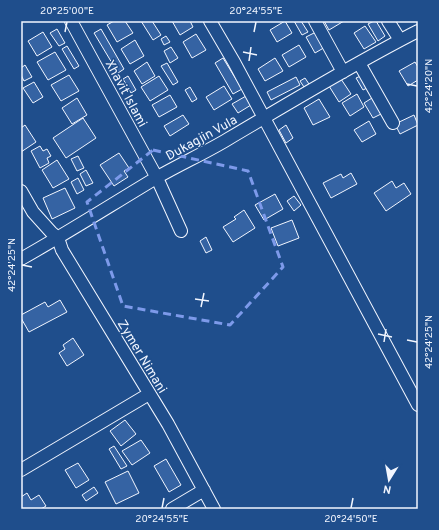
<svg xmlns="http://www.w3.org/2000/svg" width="439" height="530" font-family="Overpass,sans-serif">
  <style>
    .building { fill: #3563a3; stroke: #f2f6ff }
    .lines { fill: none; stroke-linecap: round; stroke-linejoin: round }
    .minor-casing { stroke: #f2f6ff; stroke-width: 14 }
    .minor { stroke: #1f4e8c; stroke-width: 12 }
    .marked { fill: none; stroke: #7d9aea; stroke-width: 3; stroke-dasharray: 8 5; stroke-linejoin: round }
    .ticks { fill: none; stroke: #f2f6ff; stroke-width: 1.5 }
    .labels { text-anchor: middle; stroke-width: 3; stroke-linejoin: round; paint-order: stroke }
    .street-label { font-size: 13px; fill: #f2f6ff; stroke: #1f4e8c }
    .neatline { fill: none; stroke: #f2f6ff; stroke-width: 1.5 }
    .ticks-label { font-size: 10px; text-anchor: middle; fill: #f2f6ff }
  </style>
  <rect width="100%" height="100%" fill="#1f4e8c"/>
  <path class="building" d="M114 21H125L133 33 117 42 107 25Z
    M141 21H152L161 35 153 40Z
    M172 21H190L193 27 180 35Z
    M285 21 292 33 277 42 270 30Z
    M294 21H301L308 32 302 35Z
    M324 21H344L329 30Z
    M374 21H376L385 36 378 41 368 24Z
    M365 26 376 42 364 49 354 33Z
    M57 29 65 43 59 46 50 33Z
    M101 29 124 69 118 73 94 33Z
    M318 31 327 46 315 53 306 37Z
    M43 32 52 47 37 56 28 41Z
    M196 34 206 50 192 58 183 42Z
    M166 36 170 42 164 45 161 39Z
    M135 40 144 56 130 64 121 49Z
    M299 45 306 57 289 67 282 55Z
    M67 46 79 66 74 69 62 49Z
    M171 47 178 58 170 63 164 51Z
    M55 52 66 70 48 80 37 62Z
    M223 58 242 89 233 94 215 63Z
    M275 58 283 71 265 81 258 69Z
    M147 62 155 76 142 84 134 71Z
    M415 62 418 67V80L408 86 399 71Z
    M167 63 178 82 173 85 161 66Z
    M25 65 32 77 24 81 21 75V68Z
    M69 75 79 91 61 101 51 85Z
    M363 75 369 87 363 90 356 78Z
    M128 76 136 90 131 93 123 79Z
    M159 76 168 90 150 101 141 87Z
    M296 77 300 85 271 100 267 92Z
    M305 78 309 84 304 87 300 81Z
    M341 79 351 94 339 102 329 86Z
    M34 82 43 97 33 103 23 88Z
    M224 86 232 99 214 110 206 97Z
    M190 87 197 99 192 102 185 90Z
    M357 94 364 107 350 116 342 103Z
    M170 95 177 107 159 117 152 105Z
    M246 96 251 105 238 113 232 104Z
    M77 98 87 115 72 124 62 108Z
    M372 98 381 114 373 118 364 103Z
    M319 99 330 117 313 125 304 108Z
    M183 115 189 124 170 136 164 126Z
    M414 115 418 125 400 134 395 124Z
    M83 118 96 138 66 158 53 138Z
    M369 121 376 134 362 142 354 130Z
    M25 125 36 142 21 152V128Z
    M286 125 293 138 286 143 279 130Z
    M40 146 43 151 47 149 51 156 47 158 49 163 40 168 31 151Z
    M119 153 129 168 124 171 128 177 114 186 100 165Z
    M78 156 84 168 77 171 71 159Z
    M57 160 69 179 53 188 42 170Z
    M86 170 93 183 86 186 80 174Z
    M351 173 357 184 331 198 323 183 341 174 343 178Z
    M78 178 84 190 77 194 71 182Z
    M392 181 396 188 404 183 411 194 386 211 374 193Z
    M65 188 75 208 52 219 43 198Z
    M275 194 283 209 264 220 255 205Z
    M294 196 301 205 294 211 287 201Z
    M244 210 255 228 233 242 223 227 236 219 234 217Z
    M292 220 299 238 278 246 271 228Z
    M206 237 212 250 206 253 200 241Z
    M60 300 67 312 29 332 21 318V315L45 302 48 307Z
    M73 338 84 355 67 366 59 353 65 349 63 345Z
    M125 420 136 434 121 446 110 431Z
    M141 440 150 453 132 465 122 451Z
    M114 446 127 466 121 469 109 449Z
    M166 459 181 485 169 492 154 466Z
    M78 463 89 480 76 488 65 470Z
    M128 471 139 493 116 504 105 482Z
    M94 487 98 493 86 501 82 495Z
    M27 493 31 500 39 495 46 506 41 509H22L21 507V497Z"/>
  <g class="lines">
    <defs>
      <path id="minor" d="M71 21 157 178 181 231
        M210 21 234 62 418 405
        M315 21 343 72
        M388 21 400 40
        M359 63 393 123
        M21 191 33 212 51 232 58 238 62 250 168 424 214 509
        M21 259C67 233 111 205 156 178 180 164 205 153 228 139 291 102 353 64 418 31
        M21 470 149 394
        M172 509 204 490"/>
    </defs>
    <use href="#minor" class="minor-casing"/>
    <use href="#minor" class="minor"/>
  </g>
  <path class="marked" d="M153 150 248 171 283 267 230 325 123 306 87 202Z"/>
  <path class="ticks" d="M65 32 67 22M254 32 256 22M243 52 257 55M249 61 251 47M407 84 417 86M22 265 32 267M195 299 209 301M201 307 204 293M378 334 392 337M407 340 417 342M384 342 386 329M162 508 164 498M351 508 353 498"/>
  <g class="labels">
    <g class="street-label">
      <text transform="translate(127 93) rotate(62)" y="5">Xhavit Islami</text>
      <text transform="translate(201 137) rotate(-29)" y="5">Dukagjin Vula</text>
      <text transform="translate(143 356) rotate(59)" y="5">Zymer Nimani</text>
    </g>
  </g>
  <rect width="439" height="530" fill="none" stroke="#1f4e8c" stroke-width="44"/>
  <g transform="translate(389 480) rotate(191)" stroke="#1f4e8c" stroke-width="3" paint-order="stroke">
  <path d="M0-3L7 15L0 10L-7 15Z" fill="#f2f6ff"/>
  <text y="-6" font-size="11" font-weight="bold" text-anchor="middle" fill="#f2f6ff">N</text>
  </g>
  <rect x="22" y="22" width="395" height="486" class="neatline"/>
  <g class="ticks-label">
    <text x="67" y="14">20°25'00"E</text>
    <text x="256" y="14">20°24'55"E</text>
    <text transform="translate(428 86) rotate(-90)" y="4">42°24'20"N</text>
    <text transform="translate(11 265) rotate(-90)" y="4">42°24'25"N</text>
    <text transform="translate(428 342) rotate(-90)" y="4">42°24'25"N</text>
    <text x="162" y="522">20°24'55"E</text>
    <text x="351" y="522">20°24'50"E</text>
  </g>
</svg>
